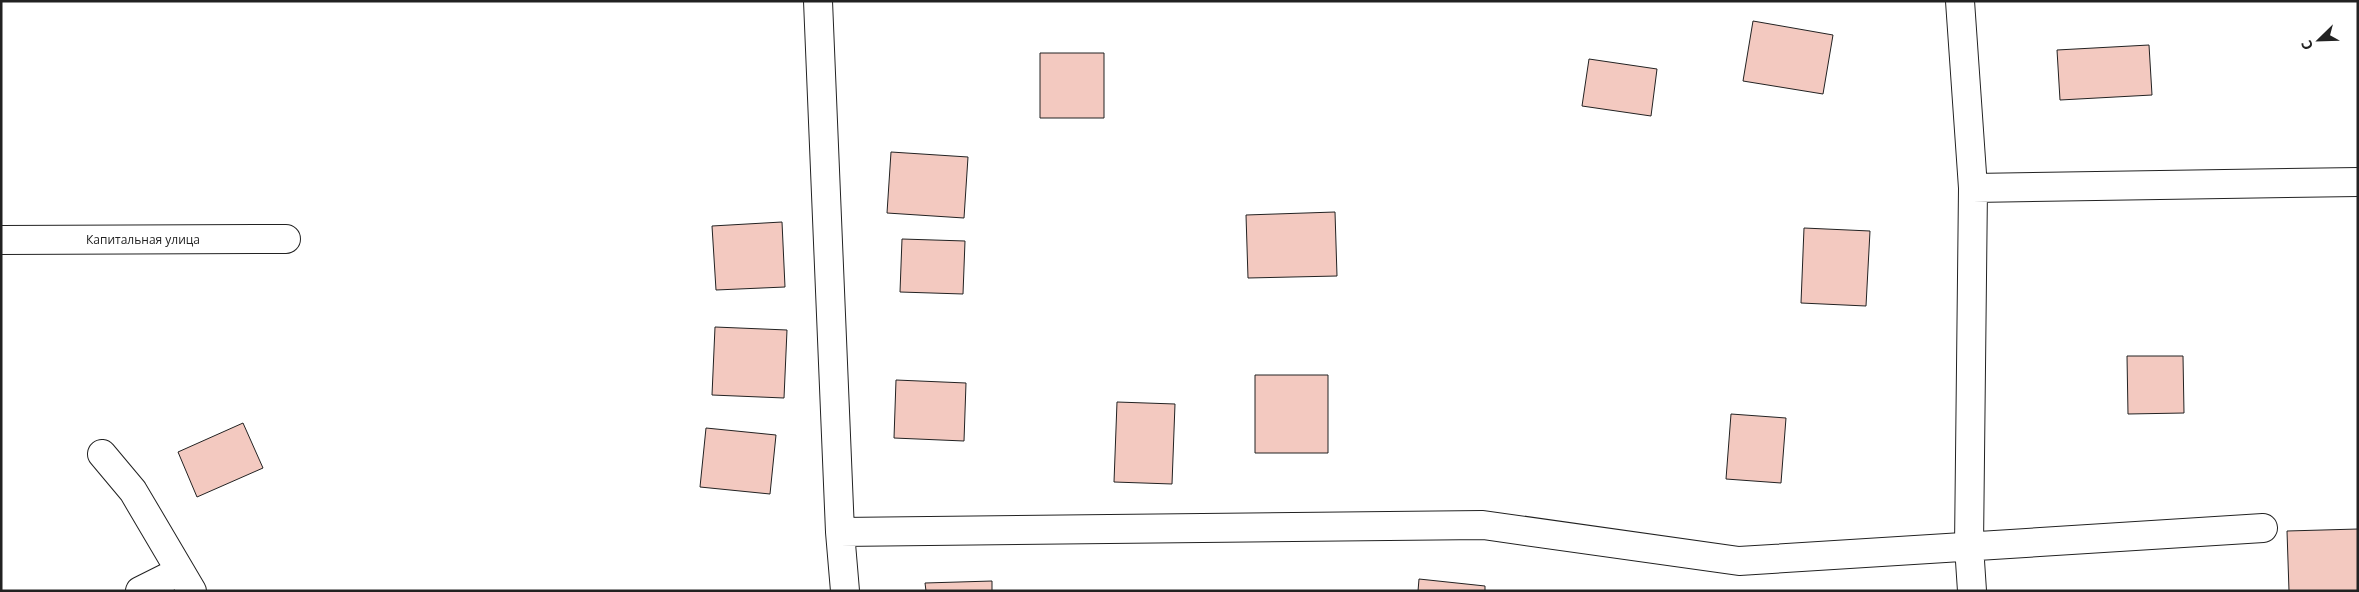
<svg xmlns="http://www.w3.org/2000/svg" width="2359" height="592" font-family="'Open Sans',sans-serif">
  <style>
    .building { fill: #f3c9c0; stroke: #222 }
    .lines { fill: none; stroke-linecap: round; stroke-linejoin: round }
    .minor-casing { stroke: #222; stroke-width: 30 }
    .minor { stroke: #fff; stroke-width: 28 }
    .labels { text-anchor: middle; stroke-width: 4; stroke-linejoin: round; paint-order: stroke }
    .street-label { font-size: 12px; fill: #222; stroke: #fff }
  </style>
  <rect width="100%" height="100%" fill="#fff"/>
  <path class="building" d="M1753 21 1833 35 1823 94 1743 81Z
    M2149 45 2152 95 2060 100 2057 50Z
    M1040 53H1104V118H1040Z
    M1589 59 1657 69 1651 116 1582 106Z
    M891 152 968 157 964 218 887 213Z
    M1335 212 1337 276 1248 278 1246 215Z
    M782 222 785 287 716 290 712 226Z
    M1804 228 1870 231 1866 306 1801 303Z
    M902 239 965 241 963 294 900 292Z
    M715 327 787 330 784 398 712 395Z
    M2127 356H2183L2184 413 2128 414Z
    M1255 375H1328V453H1255Z
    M896 380 966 383 964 441 894 438Z
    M1117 402 1175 404 1172 484 1114 482Z
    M1731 414 1786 418 1781 483 1726 479Z
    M243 423 263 468 197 497 178 452Z
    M706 428 776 435 770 494 700 487Z
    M2358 529V591H2289L2287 531Z
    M1419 579 1485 586V591H1418Z
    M992 581V591H926L925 583Z"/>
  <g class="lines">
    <defs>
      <path id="minor" d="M818 1 840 532 845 591
        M1960 1 1973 188 1969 546 1972 591
        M1973 188 2358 182
        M1 240 286 239
        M102 454 133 491 192 591
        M840 532 1483 525 1739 561 2263 528
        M140 591 180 571"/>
    </defs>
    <use href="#minor" class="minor-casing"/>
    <use href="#minor" class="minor"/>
  </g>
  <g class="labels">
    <g class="street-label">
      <text x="143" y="244">Капитальная улица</text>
    </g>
  </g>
  <rect width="2359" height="592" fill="none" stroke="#222222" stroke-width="5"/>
  <g transform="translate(2319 40) rotate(247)" stroke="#ffffff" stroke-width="4" paint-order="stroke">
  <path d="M0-4L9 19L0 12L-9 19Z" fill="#222222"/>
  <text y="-8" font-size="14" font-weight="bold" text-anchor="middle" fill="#222222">С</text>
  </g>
</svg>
